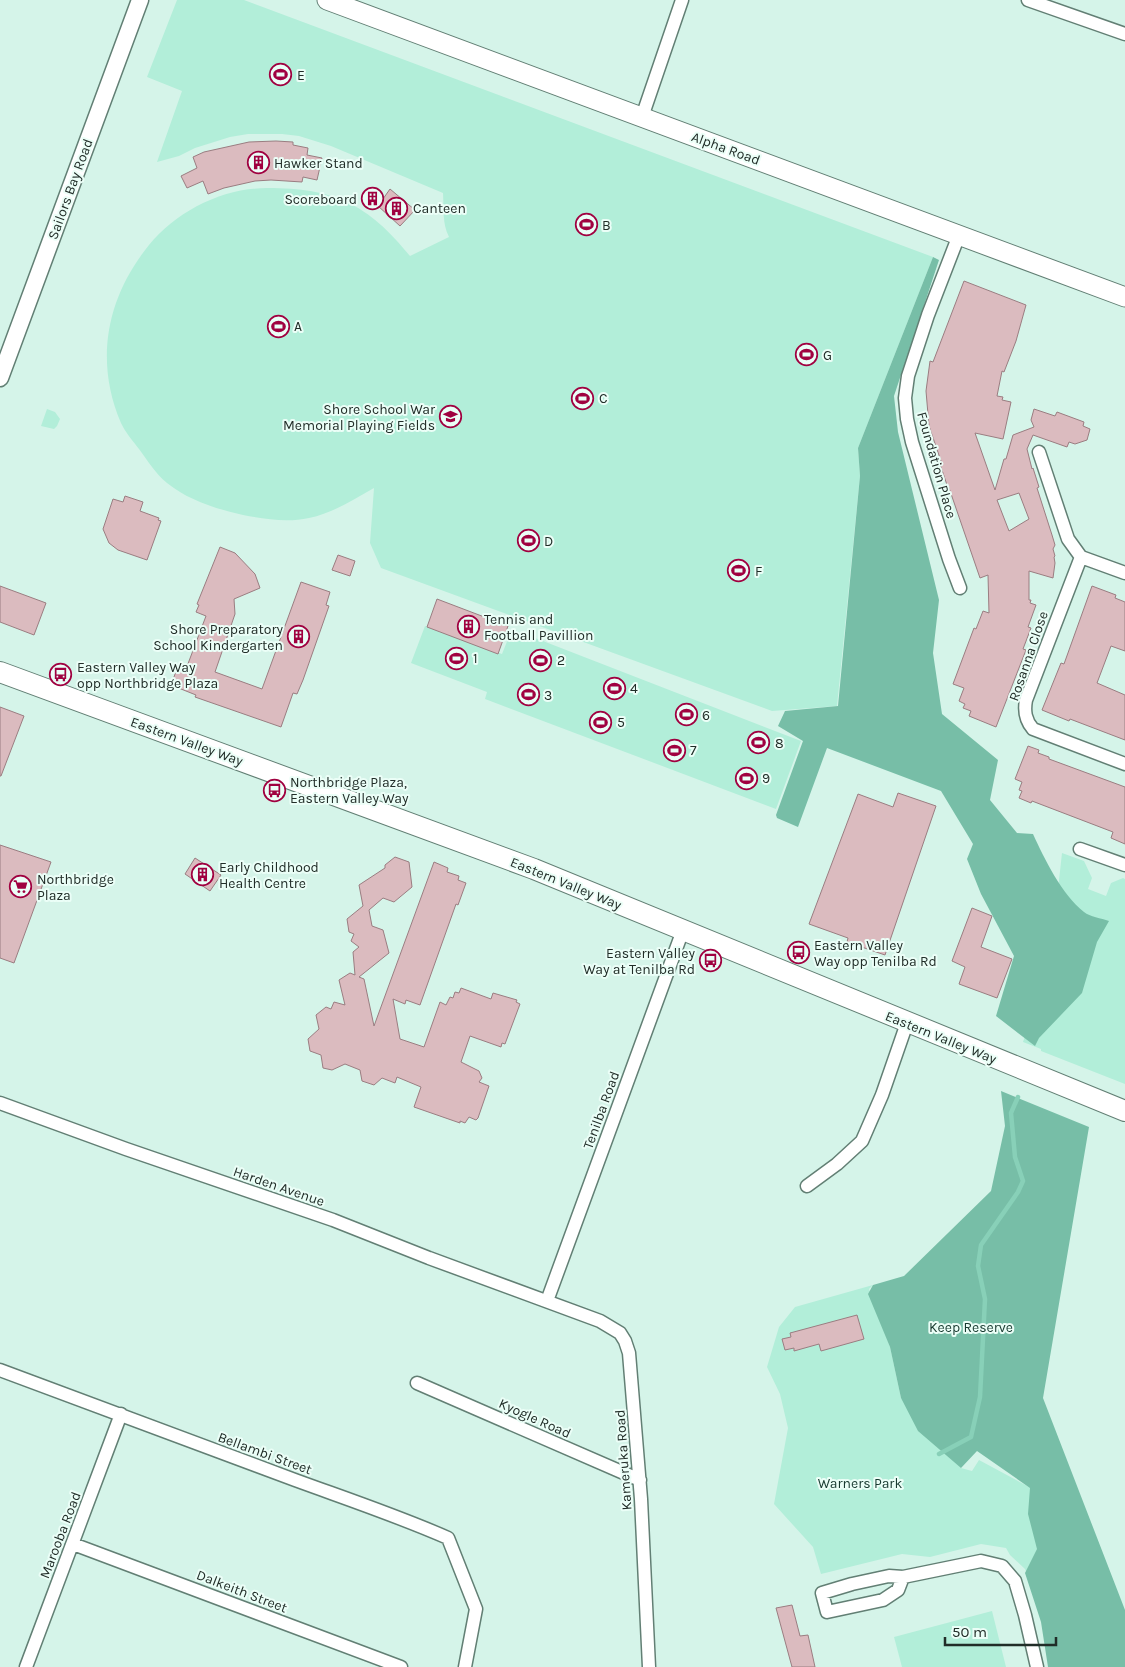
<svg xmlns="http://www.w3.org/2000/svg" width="1125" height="1667" font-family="Karla,sans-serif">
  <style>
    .green { fill: #b2eed9 }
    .forest { fill: #77bea7 }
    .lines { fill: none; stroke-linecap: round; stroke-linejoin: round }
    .stream { stroke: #88d0b8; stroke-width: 4.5 }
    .building { fill: #dbbbbf; stroke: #9a7d81; fill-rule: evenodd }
    .minor-casing { stroke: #627f74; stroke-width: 15 }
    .tertiary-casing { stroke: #627f74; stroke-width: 19 }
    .secondary-casing { stroke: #627f74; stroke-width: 21 }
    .primary-casing { stroke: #627f74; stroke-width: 22 }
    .minor { stroke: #fff; stroke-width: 12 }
    .tertiary { stroke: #fff; stroke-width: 16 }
    .secondary { stroke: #fff; stroke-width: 19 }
    .primary { stroke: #fff; stroke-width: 20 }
    .labels { text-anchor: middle; stroke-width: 4; stroke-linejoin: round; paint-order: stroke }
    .poi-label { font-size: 14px; fill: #212d28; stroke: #ebfef7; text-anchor: start }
    .street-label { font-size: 14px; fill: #212d28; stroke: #ebfef7 }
    .park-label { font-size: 14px; fill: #17392f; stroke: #ebfef7 }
  </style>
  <rect width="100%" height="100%" fill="#d5f4e9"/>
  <path class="green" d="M177 0H244L933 257 858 448 860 476 837 706 772 711 381 568 370 543 374 488C353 500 333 513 309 518 287 523 264 519 243 515 216 509 188 500 167 483 155 473 148 461 139 449 133 441 125 432 121 423 94 360 107 297 149 245 177 211 222 188 267 188 334 188 368 204 410 256L449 237C442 223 444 209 443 193L331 146 299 136 282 134H248L230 137 195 148 179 156 157 162 182 91 147 77Z
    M47 409 55 412 60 419 57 426 54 429 41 426Z
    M425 626 502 654 512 629 801 741 776 809 485 699 487 692 411 663Z
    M1062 853 1084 861 1092 878 1088 889 1106 896 1111 883 1123 878 1125 879V1084L1041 1051V1049L1023 1042 1050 962Z
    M873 1285 869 1289 890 1347 901 1398 961 1468 972 1471 979 1460 1031 1488 1033 1529 1047 1534 1036 1595 1025 1569 1010 1555 1006 1548 981 1544 930 1557 902 1554 821 1574 813 1547 774 1504 788 1428 780 1394 767 1367 779 1327 795 1307Z
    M992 1611 1006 1667H902L894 1637Z"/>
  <path class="forest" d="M933 257 939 260 894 396 898 432 939 600 933 653 942 714 998 760 990 800 1017 833 1033 834C1044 858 1062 895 1084 912 1090 917 1101 918 1109 921L1097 942 1082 993 1039 1038 1035 1046 996 1016 1014 956 981 894 967 859 973 844 941 791 827 748 798 827 777 818 776 815 803 741 778 726 785 711 838 706 860 476 858 448Z
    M1001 1091 1089 1127 1043 1398 1125 1610V1667H1048L1041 1622 1025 1573 1037 1549 1028 1514 1030 1488 977 1451 961 1468 918 1431 901 1398 890 1347 868 1294 873 1285 904 1276 991 1191 1005 1126Z"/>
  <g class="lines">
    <path class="stream" d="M939 1454 971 1437 980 1397 985 1299 978 1266 981 1245 1018 1192 1023 1181 1015 1157 1011 1113 1018 1097"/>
  </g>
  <path class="building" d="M276 141 293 142V145L308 148 307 155 322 158 317 180 303 177 302 182 271 180 255 181 224 188 208 194 203 181 187 188 181 176 197 168 193 157 204 152 249 142Z
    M390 189 415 210 400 226 378 206Z
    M964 281 1026 305 1016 341 1004 372 1002 371 997 396 1003 397 1002 400 1011 402 1003 439 975 433 995 490 1004 459H1006L1013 435 1034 427 1031 420 1034 409 1055 416 1057 412 1084 422 1083 426 1090 429 1087 440 1075 444 1069 442 1067 447 1033 435 1027 449 1032 469 1033 468 1039 487 1037 488 1052 535 1055 545 1053 549 1055 556 1054 557 1055 563 1053 578 1029 571V600H1031L1030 603 1036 605 1028 627 1031 628 1023 649 1026 650 996 727 969 716 971 711 963 708 965 704 959 701 964 688 953 684 974 628 976 629 983 611 989 613 988 575 980 578 948 485H947L940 464H942L929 426 926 391 930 361 933 362ZM1019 493 1029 519 1009 531 997 500Z
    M125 496 143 502 140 511 159 518 158 520 161 521 147 560 118 550 109 543 103 529 113 499 123 502Z
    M220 547 235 553 255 574 260 588 234 599 235 614 215 672 262 689 301 582 330 592 326 605 329 606 303 680 297 694 293 693 281 727 195 697 196 695 171 685 178 666 186 669 206 616 196 612 199 605 197 604Z
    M338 555 355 561 350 576 332 570Z
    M0 586 46 603 34 635 0 622Z
    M1092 586 1116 595 1115 598 1125 602V651L1111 646 1097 683 1125 695V740L1070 719 1069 721 1042 710 1061 663 1064 664Z
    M437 599 508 626 498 654 427 627Z
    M0 707 24 716 1 776H0Z
    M1028 746 1039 750 1038 753 1049 757V759L1125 787V844L1111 838 1113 832 1032 801 1031 803 1019 798 1022 791 1019 790 1022 782 1015 779Z
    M898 793 936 806 885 955 847 942 848 938 809 924 858 794 893 807Z
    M0 845 51 862 14 963 0 958Z
    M395 857 409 862 412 887 394 902 383 898 369 910 372 926 383 930 389 953 359 977 364 979 374 1026 434 862 448 868 447 872 459 876 458 880 466 883 458 905 456 904 420 1005 406 1000 405 1004 393 999 400 1039 424 1047 440 1002 446 1005 450 997 453 998 455 992 459 993 461 988 491 999 493 993 517 1000 516 1002 520 1004 505 1044 502 1043 501 1047 470 1036 461 1062 479 1071 482 1078 479 1082 489 1086 478 1118 476 1120 469 1117 465 1123 460 1121V1123L414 1107 421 1087 397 1077 395 1083 382 1078 374 1085 362 1081 360 1070 345 1064 332 1070 323 1068 321 1055 310 1051 308 1039 319 1029 316 1015 326 1007 331 1009 334 1002 345 1005 339 980 350 973 355 975 353 952 359 947 351 941 354 934 349 932 347 919 363 906 359 885 385 868V865Z
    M195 858 221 875 210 891 185 874Z
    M972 908 992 916 981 947 1012 959 997 998 959 984 965 967 952 961Z
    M857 1315 864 1339 821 1351 819 1344 794 1351V1348L785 1350 782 1339 791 1337 790 1333Z
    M792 1605 800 1636 808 1635 815 1667H792L776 1608Z"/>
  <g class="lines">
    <defs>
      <path id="minor" d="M1028 0 1125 34
        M642 117 682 0
        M959 235 928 315 908 376 905 398 907 419 912 442 949 559 960 588
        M1039 452 1068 539 1081 557 1125 573
        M1081 557 1026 700C1024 711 1025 720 1033 729L1125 764
        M1080 849 1125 865
        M0 1103 126 1149 333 1220 429 1258 600 1321 620 1333 625 1341 629 1353 641 1499 649 1667
        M807 1186 837 1164 862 1141 882 1095 907 1023
        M547 1301 683 930
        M0 1370C99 1407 197 1444 295 1480 347 1499 398 1516 448 1538L476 1609 465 1667
        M417 1383 640 1480
        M73 1544 401 1667
        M903 1577 898 1590 883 1600 827 1612 822 1593 852 1584 889 1576 903 1577 981 1561 1002 1566 1015 1581 1025 1615 1037 1667
        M26 1667 121 1414"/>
      <path id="tertiary" d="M0 378 140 0"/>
      <path id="secondary" d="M327 0 1125 297"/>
      <path id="primary" d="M0 672 534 869 1125 1111"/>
    </defs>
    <use href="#minor" class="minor-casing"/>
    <use href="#tertiary" class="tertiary-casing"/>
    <use href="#secondary" class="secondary-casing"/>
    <use href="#primary" class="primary-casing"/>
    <use href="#minor" class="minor"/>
    <use href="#tertiary" class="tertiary"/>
    <use href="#secondary" class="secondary"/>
    <use href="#primary" class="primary"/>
  </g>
  <defs>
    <symbol id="stadium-ring" viewBox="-11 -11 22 22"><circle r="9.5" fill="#ebfef7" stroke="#a00140" stroke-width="1.5"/><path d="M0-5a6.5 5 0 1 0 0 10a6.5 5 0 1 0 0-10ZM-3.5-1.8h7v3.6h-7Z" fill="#a00140"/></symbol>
    <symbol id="building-ring" viewBox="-11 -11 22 22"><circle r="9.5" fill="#ebfef7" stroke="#a00140" stroke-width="1.5"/><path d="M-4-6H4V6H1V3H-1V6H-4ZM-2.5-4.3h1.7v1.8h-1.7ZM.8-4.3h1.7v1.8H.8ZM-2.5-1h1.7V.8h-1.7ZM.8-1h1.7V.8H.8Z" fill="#a00140"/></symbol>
    <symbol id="school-ring" viewBox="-11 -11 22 22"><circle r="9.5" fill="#ebfef7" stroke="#a00140" stroke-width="1.5"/><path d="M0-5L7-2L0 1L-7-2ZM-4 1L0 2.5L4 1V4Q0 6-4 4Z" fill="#a00140"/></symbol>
    <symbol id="bus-ring" viewBox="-11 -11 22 22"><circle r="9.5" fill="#ebfef7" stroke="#a00140" stroke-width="1.5"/><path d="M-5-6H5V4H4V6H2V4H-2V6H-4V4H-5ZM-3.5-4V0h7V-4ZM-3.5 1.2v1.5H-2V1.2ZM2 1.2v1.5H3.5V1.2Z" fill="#a00140"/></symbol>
    <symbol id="supermarket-ring" viewBox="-11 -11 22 22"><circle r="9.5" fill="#ebfef7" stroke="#a00140" stroke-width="1.5"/><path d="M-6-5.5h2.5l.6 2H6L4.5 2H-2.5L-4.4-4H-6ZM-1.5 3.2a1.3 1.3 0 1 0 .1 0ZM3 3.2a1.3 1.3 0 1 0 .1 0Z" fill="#a00140"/></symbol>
  </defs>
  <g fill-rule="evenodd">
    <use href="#stadium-ring" x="268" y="62" width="25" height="25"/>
    <use href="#building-ring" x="246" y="150" width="25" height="25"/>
    <use href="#building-ring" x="360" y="186" width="25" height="25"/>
    <use href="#building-ring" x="384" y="196" width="25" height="25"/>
    <use href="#stadium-ring" x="574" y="212" width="25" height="25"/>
    <use href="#stadium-ring" x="266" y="314" width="25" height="25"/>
    <use href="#stadium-ring" x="794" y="342" width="25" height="25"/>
    <use href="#stadium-ring" x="570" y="386" width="25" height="25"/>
    <use href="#school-ring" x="438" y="404" width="25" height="25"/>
    <use href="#stadium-ring" x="516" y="528" width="25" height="25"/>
    <use href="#stadium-ring" x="726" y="558" width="25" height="25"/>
    <use href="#building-ring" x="456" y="614" width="25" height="25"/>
    <use href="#building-ring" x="286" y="624" width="25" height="25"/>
    <use href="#stadium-ring" x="444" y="646" width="25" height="25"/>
    <use href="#stadium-ring" x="528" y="648" width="25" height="25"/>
    <use href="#bus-ring" x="48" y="662" width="25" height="25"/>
    <use href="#stadium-ring" x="602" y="676" width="25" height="25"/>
    <use href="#stadium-ring" x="516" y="682" width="25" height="25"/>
    <use href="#stadium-ring" x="674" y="702" width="25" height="25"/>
    <use href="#stadium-ring" x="588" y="710" width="25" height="25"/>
    <use href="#stadium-ring" x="746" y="730" width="25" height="25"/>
    <use href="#stadium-ring" x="662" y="738" width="25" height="25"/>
    <use href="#stadium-ring" x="734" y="766" width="25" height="25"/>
    <use href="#bus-ring" x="262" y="778" width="25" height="25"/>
    <use href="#building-ring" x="190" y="862" width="25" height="25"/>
    <use href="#supermarket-ring" x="8" y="874" width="25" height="25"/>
    <use href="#bus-ring" x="786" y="940" width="25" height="25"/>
    <use href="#bus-ring" x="698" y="948" width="25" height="25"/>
  </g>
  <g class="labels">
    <g class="poi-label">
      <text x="297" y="80">E</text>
      <text x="274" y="168">Hawker Stand</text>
      <text x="357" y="204" text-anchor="end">Scoreboard</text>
      <text x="413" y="213">Canteen</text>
      <text x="602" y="230">B</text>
      <text x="294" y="331">A</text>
      <text x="823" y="360">G</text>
      <text x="599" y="403">C</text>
      <text x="435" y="414" text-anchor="end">Shore School War<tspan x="435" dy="16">Memorial Playing Fields</tspan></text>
      <text x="544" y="546">D</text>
      <text x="755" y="576">F</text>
      <text x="484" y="624">Tennis and<tspan x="484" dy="16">Football Pavillion</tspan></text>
      <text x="283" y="634" text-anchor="end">Shore Preparatory<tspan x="283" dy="16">School Kindergarten</tspan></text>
      <text x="473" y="663">1</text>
      <text x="557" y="665">2</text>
      <text x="77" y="672">Eastern Valley Way<tspan x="77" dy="16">opp Northbridge Plaza</tspan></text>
      <text x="630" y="693">4</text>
      <text x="544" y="700">3</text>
      <text x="702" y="720">6</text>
      <text x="617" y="727">5</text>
      <text x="775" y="748">8</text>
      <text x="690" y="755">7</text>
      <text x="762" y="783">9</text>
      <text x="290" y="787">Northbridge Plaza,<tspan x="290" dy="16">Eastern Valley Way</tspan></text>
      <text x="219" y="872">Early Childhood<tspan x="219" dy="16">Health Centre</tspan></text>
      <text x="37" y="884">Northbridge<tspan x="37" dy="16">Plaza</tspan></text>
      <text x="814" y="950">Eastern Valley<tspan x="814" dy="16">Way opp Tenilba Rd</tspan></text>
      <text x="695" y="958" text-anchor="end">Eastern Valley<tspan x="695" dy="16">Way at Tenilba Rd</tspan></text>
    </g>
    <g class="street-label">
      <text transform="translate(726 148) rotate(20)" y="5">Alpha Road</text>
      <text transform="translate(70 189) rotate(-70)" y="5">Sailors Bay Road</text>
      <text transform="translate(937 465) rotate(74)" y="5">Foundation Place</text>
      <text transform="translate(1028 656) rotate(-71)" y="5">Rosanna Close</text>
      <text transform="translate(187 741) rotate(20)" y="5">Eastern Valley Way</text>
      <text transform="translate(566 883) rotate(22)" y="5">Eastern Valley Way</text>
      <text transform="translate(941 1037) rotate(22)" y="5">Eastern Valley Way</text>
      <text transform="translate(601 1110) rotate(-70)" y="5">Tenilba Road</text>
      <text transform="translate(279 1186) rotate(19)" y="5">Harden Avenue</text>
      <text transform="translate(535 1418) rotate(24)" y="5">Kyogle Road</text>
      <text transform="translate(265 1453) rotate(20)" y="5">Bellambi Street</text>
      <text transform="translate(623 1460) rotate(-94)" y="5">Kameruka Road</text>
      <text transform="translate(60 1535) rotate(-69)" y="5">Marooba Road</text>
      <text transform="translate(242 1591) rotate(21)" y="5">Dalkeith Street</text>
    </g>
    <g class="park-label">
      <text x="971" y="1332">Keep Reserve</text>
      <text x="860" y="1488">Warners Park</text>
    </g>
  </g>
  <path d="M945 1637v8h111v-8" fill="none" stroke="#212d28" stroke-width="2.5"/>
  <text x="952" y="1637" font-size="15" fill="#212d28" stroke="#ebfef7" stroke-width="4" paint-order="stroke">50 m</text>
</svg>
